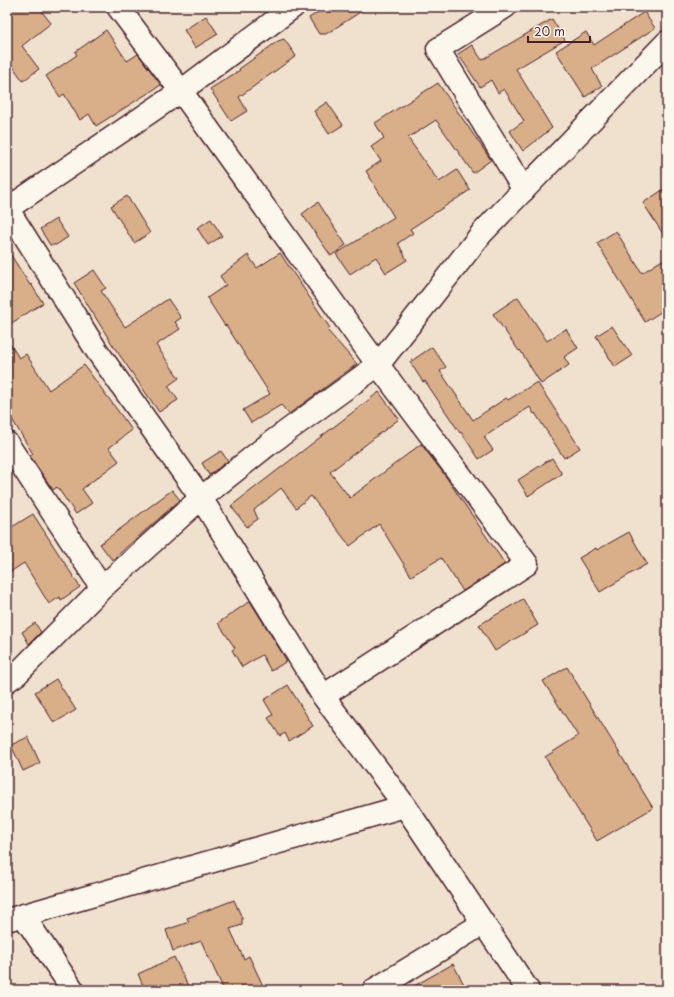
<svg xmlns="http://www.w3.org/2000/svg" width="674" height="997" font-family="'Playpen Sans',sans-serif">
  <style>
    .building { fill: #d8af89; stroke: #4a1f2b }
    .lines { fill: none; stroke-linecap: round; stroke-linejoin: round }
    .minor-casing { stroke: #4a1f2b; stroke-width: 25 }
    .major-casing { stroke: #4a1f2b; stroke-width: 25 }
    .minor { stroke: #fbf7ec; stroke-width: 22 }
    .major { stroke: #fbf7ec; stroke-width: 22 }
  </style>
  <rect width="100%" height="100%" fill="#f0e1ce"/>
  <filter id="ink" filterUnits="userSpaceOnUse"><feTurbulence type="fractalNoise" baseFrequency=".025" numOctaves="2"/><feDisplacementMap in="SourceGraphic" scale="8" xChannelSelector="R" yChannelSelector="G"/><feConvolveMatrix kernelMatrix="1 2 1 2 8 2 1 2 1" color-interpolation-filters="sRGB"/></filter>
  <g filter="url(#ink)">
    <path class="building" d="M7 7H38L51 23 22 46 39 69 23 81 7 58Z
      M326 7H368L326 34H319L309 18Z
      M644 12 655 28 592 69 602 86 585 97 556 51 586 32 594 45Z
      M206 16 218 34 195 48 184 30Z
      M552 19 565 40 516 69 552 128 523 151 510 131 524 121 504 89 498 93 491 80 480 87 458 54 472 45 482 60Z
      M106 30 127 61 138 54 161 85 96 126 89 114 80 120 64 94 60 97 46 76 77 55 75 52Z
      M284 39 296 56 239 97 247 111 231 121 210 89 240 70 239 69 278 41Z
      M438 83 491 160 473 173 436 120 408 138 439 182 457 170 470 190 410 229 413 233 398 243 407 260 386 273 376 257 350 274 336 254 394 217 366 171 381 161 371 147 384 138 375 123Z
      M327 102 343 125 329 134 314 111Z
      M667 187V240L643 203Z
      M127 196 150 233 134 243 111 206Z
      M318 202 346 245 331 256 302 214Z
      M56 219 68 237 56 245H50L40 229Z
      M211 219 222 236 208 245 197 228Z
      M616 231 642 273 667 257V308L645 322 597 243Z
      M7 249 30 285 31 284 43 303 7 326Z
      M280 253 330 328 327 330 357 364 289 414 281 405 251 423 243 410 270 394 226 325 225 326 207 298 226 285 220 276 248 255 257 268Z
      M94 270 106 288 101 291 125 327 168 299 181 318 175 322 180 329 156 345 179 378 168 386 178 400 159 412 114 347 74 283Z
      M518 297 547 341 566 329 578 348 564 357 569 365 541 384 520 350 519 351 493 314Z
      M612 326 632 356 615 367 596 336Z
      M7 339 19 358 26 354 49 390 84 365 132 430 109 448 119 461 82 489 92 503 76 514 57 487 53 490 30 456 33 454 7 411Z
      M432 347 446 367 440 371 473 420 506 398 508 400 537 382 580 448 564 458 535 413 534 414 530 407 484 437 493 450 479 459 461 432 460 433 425 381 423 382 410 362Z
      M379 392 399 419 330 472 350 498 421 444 444 474 505 564 463 591 441 558 411 576 379 524 350 546 311 496 296 508 281 488 254 510 258 519 247 527 231 506Z
      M221 451 228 461 209 475 202 463Z
      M552 458 562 474 528 496 518 480Z
      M172 490 180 500 112 560 100 544Z
      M33 514 80 587 61 600 60 597 49 604 24 563 7 574V530Z
      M629 532 647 564 600 592 579 558 596 548 597 550Z
      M523 599 538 625 495 651 479 625Z
      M250 601 287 661 271 671 262 655 242 667 232 650 235 648 218 623Z
      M35 623 41 632 29 644 22 632Z
      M567 667 653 808 597 841 545 757 578 736 543 681Z
      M56 679 76 710 54 723 35 692Z
      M288 685 313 726 289 741 285 733 280 736 268 718 273 715 264 700Z
      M28 737 40 763 23 771 11 745Z
      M234 900 242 918V925L230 929 244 959 249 956 265 990H224L201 941 173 951 166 930 189 922 187 918Z
      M174 957 190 990H145L138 974Z
      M453 964 467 990H407Z"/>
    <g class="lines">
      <defs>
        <path id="minor" d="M118 7 181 91 378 365 527 564 323 696
          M505 7 438 49 524 190
          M7 208 97 351 201 498 323 696 405 806 528 990
          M7 209 181 91 293 7
          M7 443 102 588
          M23 915 73 990
          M7 920 405 806
          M374 990 482 924"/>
        <path id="major" d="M7 681 17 674 102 588 201 498 269 444 378 365 482 233 667 42"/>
      </defs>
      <use href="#minor" class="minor-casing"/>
      <use href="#major" class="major-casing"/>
      <use href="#minor" class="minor"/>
      <use href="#major" class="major"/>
    </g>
  </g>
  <rect width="674" height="997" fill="none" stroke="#fbf7ec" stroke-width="24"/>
  <rect x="12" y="12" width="650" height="973" fill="none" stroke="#4a1f2b" stroke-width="1.5" filter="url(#ink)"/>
  <path d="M528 36v6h62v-6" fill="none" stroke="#4a1f2b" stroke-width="2"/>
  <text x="534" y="36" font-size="12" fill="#4a1f2b" stroke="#fbf7ec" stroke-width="3" paint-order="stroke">20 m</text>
</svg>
